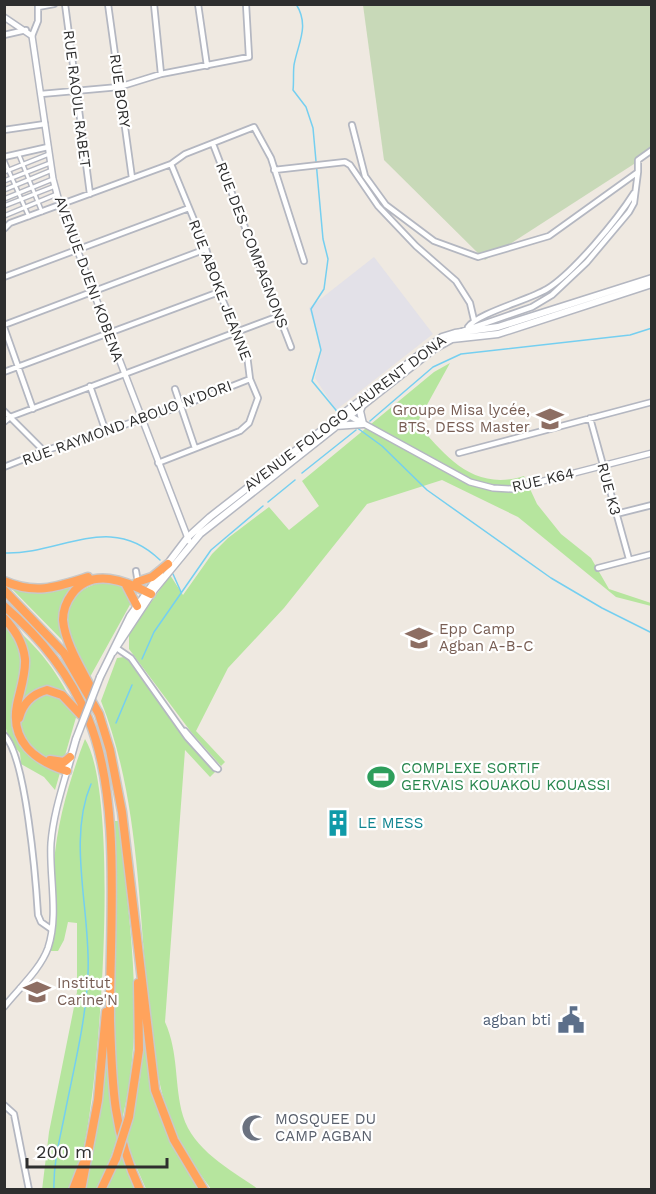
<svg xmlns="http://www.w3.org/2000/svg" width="656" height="1194" font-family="'Work Sans',sans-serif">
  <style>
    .industrial { fill: #e3e1e8 }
    .green { fill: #b6e59e }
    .cemetery { fill: #c8d9b8 }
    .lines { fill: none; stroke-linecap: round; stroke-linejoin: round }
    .stream { stroke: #75cff0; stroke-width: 1.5 }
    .pedestrian-casing { stroke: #b4b7c1; stroke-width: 6 }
    .minor-casing { stroke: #b4b7c1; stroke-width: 8 }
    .tertiary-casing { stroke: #b4b7c1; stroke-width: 8 }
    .secondary-casing { stroke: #b4b7c1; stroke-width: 9 }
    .motorway-casing { stroke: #c9c9c9; stroke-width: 11 }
    .pedestrian { stroke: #fff; stroke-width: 3 }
    .minor { stroke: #fff; stroke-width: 4.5 }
    .tertiary { stroke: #fff; stroke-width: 5 }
    .secondary { stroke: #fff; stroke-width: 6 }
    .motorway { stroke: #ffa35c; stroke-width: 8 }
    .secondary-bridge-casing { stroke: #b4b7c1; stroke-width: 9; stroke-linecap: butt }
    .motorway-bridge-casing { stroke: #c9c9c9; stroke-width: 11; stroke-linecap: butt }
    .secondary-bridge { stroke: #fff; stroke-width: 6 }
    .motorway-bridge { stroke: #ffa35c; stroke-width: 8 }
    .labels { text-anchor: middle; stroke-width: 4.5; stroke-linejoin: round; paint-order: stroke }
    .street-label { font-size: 15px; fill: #2e2e2e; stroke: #fff }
    .education-label { font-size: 15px; fill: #785e54; stroke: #fff; text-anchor: start }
    .leisure-label { font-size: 15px; fill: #27864d; stroke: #fff; text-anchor: start }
    .culture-label { font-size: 15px; fill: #0d838f; stroke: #fff; text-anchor: start }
    .service-label { font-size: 15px; fill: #4e5e75; stroke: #fff; text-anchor: end }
    .worship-label { font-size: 15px; fill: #5b616d; stroke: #fff; text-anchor: start }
  </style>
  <rect width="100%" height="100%" fill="#efe9e1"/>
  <path class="industrial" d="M374 257 433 334 336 410 315 378 322 350 309 308Z"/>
  <path class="green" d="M450 363 417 423C445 456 474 492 524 476L537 504 561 534 591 558 609 589 651 603V606L616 597 518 517 442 480 367 504 284 608 228 668 196 731 225 762 221 766 191 732 129 649V634L170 575 183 595 212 554 228 538 269 507 289 530 319 506 302 481 434 372Z
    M105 581 120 584 132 601 90 677C70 637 45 597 105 581Z
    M74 585C62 605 56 620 65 643L11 588 29 593H44Z
    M4 619C38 645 61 675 77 714L55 790 44 777 21 764 20 753 8 739 4 718Z
    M124 657 128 660 185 739 215 772 210 777 185 750 165 1022C179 1053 174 1085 183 1116 193 1150 231 1170 258 1189H211C194 1166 177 1142 168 1114 155 1074 151 1030 147 988 138 892 137 792 101 701L117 658Z
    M85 739C121 797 100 1090 81 1160 78 1170 73 1180 68 1189L42 1190 49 1132 77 992V923L68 922 64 940 58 951H50C57 921 53 894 54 864 57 822 70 778 85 739Z
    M114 821H119C132 950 154 1067 98 1189L83 1190C114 1073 120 941 114 821Z
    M143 1021 171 1141 200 1189H146L126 1143 140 1079Z
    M122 1155 136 1189 106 1190Z"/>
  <path class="cemetery" d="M363 5H651V153L485 260 384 160Z"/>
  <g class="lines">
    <path class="stream" d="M296 4C310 26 298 43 294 65 293 73 294 82 293 90L306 107 313 128 323 239 328 259 324 289 311 309 321 350 312 381 340 415
      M370 421 433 367 461 354 630 335 652 328
      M356 427 382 446 427 490 551 578 602 608 652 633
      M302 473 356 430
      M268 502 295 480
      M4 553C61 555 110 511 160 560
      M173 574 181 592
      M142 659 154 632 211 550 263 506
      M116 723 132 685
      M54 1190C53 1164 60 1138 65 1113 74 1067 86 1021 88 973 91 913 67 840 91 784"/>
    <defs>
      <path id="pedestrian" d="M19 155 42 212
        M4 160 29 217
        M4 172 49 154
        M4 181 50 163
        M4 190 52 170
        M4 199 53 179
        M4 206 55 186
        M4 216 57 194"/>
      <path id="minor" d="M65 4 90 194
        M108 4 132 178
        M154 4 161 74
        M198 4 207 66
        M38 7 54 4
        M4 35 26 30
        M32 36 38 21V4
        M41 94 119 87 161 74 249 57 246 4
        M352 125 365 176 386 205 434 241 478 257 549 236 638 172V160L652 150
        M4 130 45 124
        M213 144 291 347
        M4 157 48 147
        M274 170 345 162 350 165 378 206 416 246 456 281 470 303 474 320
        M4 229 10 223 171 164 185 154 254 127 271 158 304 261
        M4 277 189 208
        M4 325 206 249
        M4 327 33 409
        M468 327C478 313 529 300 547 289 573 273 617 220 634 193
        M460 332 532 307 552 295 587 262 629 212 634 203 638 172
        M4 372 219 292
        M90 386 106 432
        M175 389 195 448
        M4 411 44 451
        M590 418 629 559
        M4 422 10 417 279 316
        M459 453 652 402
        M158 463 240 431 249 423 258 398 250 379 247 355 219 292 206 249 171 164
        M4 467 44 451 179 407 250 379
        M616 514 652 505
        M598 568 652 554
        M136 571 138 583
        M115 647 131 658 187 737 215 768 218 769
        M185 731 218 769
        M4 735C26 755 36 882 38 915L41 922 51 929
        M4 1105 14 1114 29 1190"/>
      <path id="tertiary" d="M4 17 32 36 53 179 60 205 189 541
        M346 414 470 482 493 488 512 489 652 453
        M4 1007C18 989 40 970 48 948 59 915 49 876 51 843 53 818 60 795 67 771"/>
      <path id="secondary" d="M335 426 363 424 360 411 362 406
        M166 566 188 537 210 517 442 337 455 333 498 327 652 278
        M113 652 154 590 200 534 434 349 452 339 498 334 652 284
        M100 677 130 616 160 574
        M67 771 76 739"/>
      <path id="motorway" d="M4 581C36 595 57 587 88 577
        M137 582 152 577 168 564
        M126 585 137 606
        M4 590 64 653 99 714 110 750 122 812 155 1090 174 1140 204 1190
        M4 606C40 637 70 675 88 718 123 801 109 931 110 1021 112 1084 113 1132 140 1190
        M4 618C15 630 23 642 25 659 26 674 20 690 17 705 10 741 35 761 67 771
        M91 688C81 668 65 643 63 620 63 611 66 602 72 594 92 567 126 581 151 594
        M19 718C23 703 32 694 47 690L62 695 81 715
        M50 760 64 762 70 757
        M129 1117 139 1050 138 983
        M73 1190 83 1164
        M81 1190 98 1100 106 1012
        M101 1190 116 1158"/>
    </defs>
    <use href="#pedestrian" class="pedestrian-casing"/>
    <use href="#minor" class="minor-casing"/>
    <use href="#tertiary" class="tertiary-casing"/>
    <use href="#secondary" class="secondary-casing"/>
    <use href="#motorway" class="motorway-casing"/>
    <use href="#pedestrian" class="pedestrian"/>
    <use href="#minor" class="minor"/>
    <use href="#tertiary" class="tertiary"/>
    <use href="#secondary" class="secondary"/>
    <use href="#motorway" class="motorway"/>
    <defs>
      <path id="secondary-bridge" d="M76 739 100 677"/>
      <path id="motorway-bridge" d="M116 1158 129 1117"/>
    </defs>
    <use href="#secondary-bridge" class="secondary-bridge-casing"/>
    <use href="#motorway-bridge" class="motorway-bridge-casing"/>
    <use href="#secondary-bridge" class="secondary-bridge"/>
    <use href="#motorway-bridge" class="motorway-bridge"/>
  </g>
  <defs>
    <symbol id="university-bare" viewBox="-9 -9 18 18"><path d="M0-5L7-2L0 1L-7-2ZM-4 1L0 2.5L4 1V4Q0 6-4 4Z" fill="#8d6e63" stroke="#fff" stroke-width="2.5" paint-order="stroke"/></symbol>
    <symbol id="school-bare" viewBox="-9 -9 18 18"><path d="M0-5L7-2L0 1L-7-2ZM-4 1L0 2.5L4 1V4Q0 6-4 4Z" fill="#8d6e63" stroke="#fff" stroke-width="2.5" paint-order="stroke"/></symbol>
    <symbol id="stadium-bare" viewBox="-9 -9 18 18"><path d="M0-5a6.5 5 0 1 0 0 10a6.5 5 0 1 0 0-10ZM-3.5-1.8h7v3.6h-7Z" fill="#2e9e5b" stroke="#fff" stroke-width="2.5" paint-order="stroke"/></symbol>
    <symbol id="building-bare" viewBox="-9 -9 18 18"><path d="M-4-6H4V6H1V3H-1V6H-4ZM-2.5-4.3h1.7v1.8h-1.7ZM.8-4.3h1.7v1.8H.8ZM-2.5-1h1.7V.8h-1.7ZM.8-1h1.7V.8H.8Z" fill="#0f9aa8" stroke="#fff" stroke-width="2.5" paint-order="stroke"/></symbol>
    <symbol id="civic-bare" viewBox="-9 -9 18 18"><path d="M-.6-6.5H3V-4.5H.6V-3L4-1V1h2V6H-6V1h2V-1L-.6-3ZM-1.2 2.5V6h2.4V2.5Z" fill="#5c6f8a" stroke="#fff" stroke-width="2.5" paint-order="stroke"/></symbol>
    <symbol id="mosque-bare" viewBox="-9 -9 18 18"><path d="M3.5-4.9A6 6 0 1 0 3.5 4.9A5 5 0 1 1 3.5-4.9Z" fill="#6b7280" stroke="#fff" stroke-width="2.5" paint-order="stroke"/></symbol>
  </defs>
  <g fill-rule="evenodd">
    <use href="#university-bare" x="531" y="400" width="38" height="38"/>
    <use href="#school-bare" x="400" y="619" width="38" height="38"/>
    <use href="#stadium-bare" x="362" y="758" width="38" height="38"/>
    <use href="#building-bare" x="319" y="804" width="38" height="38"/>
    <use href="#university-bare" x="18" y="973" width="38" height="38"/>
    <use href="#civic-bare" x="552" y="1001" width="38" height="38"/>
    <use href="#mosque-bare" x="236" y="1109" width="38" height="38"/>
  </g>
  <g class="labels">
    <g class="street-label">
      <text transform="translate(120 91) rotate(82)" y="5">RUE BORY</text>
      <text transform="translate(77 99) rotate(83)" y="5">RUE RAOUL RABET</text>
      <text transform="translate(252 245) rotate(69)" y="5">RUE DES COMPAGNONS</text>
      <text transform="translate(89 279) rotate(70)" y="5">AVENUE DJENI KOBENA</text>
      <text transform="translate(220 290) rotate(69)" y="5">RUE ABOKE JEANNE</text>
      <text transform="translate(345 413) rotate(-37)" y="5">AVENUE FOLOGO LAURENT DONA</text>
      <text transform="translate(127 423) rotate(-20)" y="5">RUE RAYMOND ABOUO N'DORI</text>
      <text transform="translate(543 480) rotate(-13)" y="5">RUE K64</text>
      <text transform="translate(609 489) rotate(75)" y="5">RUE K3</text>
    </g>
    <g class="education-label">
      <text x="530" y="415" text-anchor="end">Groupe Misa lycée,<tspan x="530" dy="17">BTS, DESS Master</tspan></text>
      <text x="439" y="634">Epp Camp<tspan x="439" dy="17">Agban A-B-C</tspan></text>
      <text x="57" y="988">Institut<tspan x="57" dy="17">Carine'N</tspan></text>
    </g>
    <g class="leisure-label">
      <text x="401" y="773">COMPLEXE SORTIF<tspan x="401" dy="17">GERVAIS KOUAKOU KOUASSI</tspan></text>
    </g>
    <g class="culture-label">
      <text x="358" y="828">LE MESS</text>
    </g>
    <g class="service-label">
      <text x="551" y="1025">agban bti</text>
    </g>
    <g class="worship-label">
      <text x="275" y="1124">MOSQUEE DU<tspan x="275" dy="17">CAMP AGBAN</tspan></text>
    </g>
  </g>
  <rect width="656" height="1194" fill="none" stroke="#2e2e2e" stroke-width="12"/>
  <path d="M27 1158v9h140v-9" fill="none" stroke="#2e2e2e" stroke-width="3"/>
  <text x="36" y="1158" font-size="18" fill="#2e2e2e" stroke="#ffffff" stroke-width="4.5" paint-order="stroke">200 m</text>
</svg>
